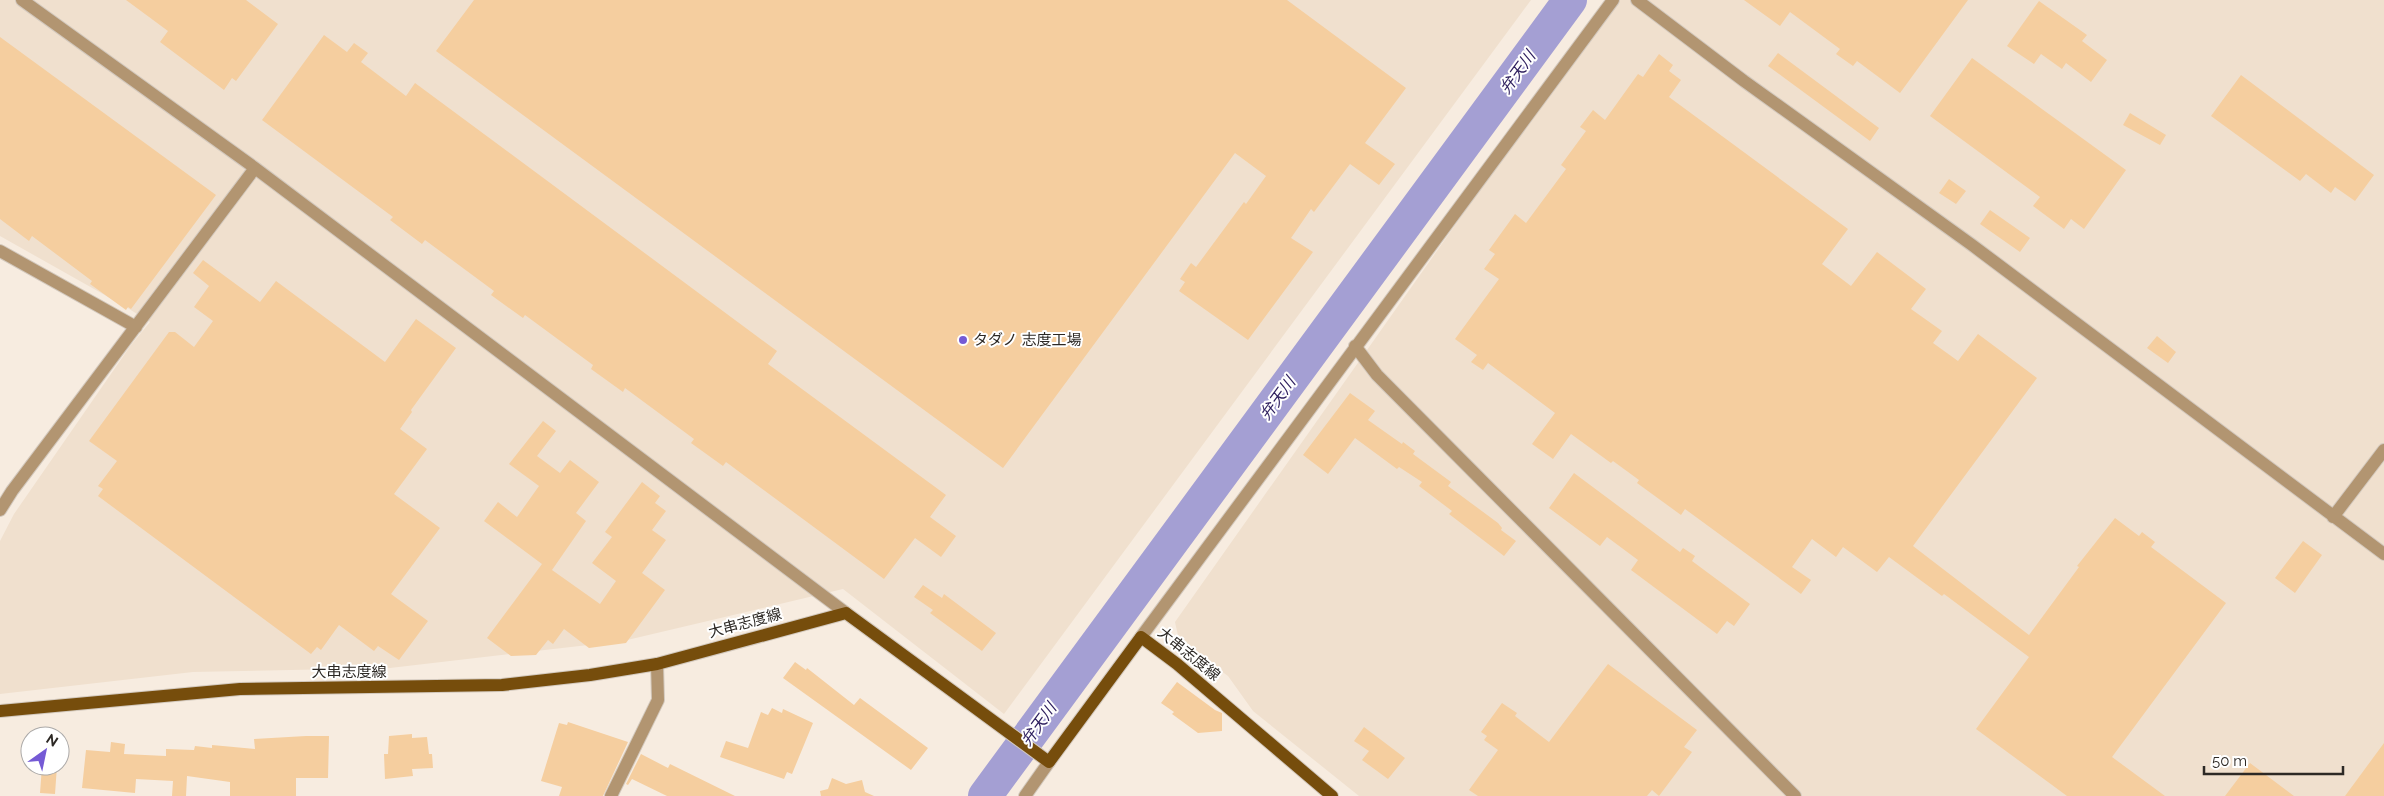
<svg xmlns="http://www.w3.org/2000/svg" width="2384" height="796" font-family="Raleway,'Noto Sans JP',sans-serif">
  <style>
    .built { fill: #f0e0ce }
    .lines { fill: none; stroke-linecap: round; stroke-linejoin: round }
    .river { stroke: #a49fd3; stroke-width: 34 }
    .building { fill: #f5ce9f }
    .minor-casing { stroke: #d3c9be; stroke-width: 14 }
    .major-casing { stroke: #d3c9be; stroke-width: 14 }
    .minor { stroke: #b29571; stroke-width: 12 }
    .major { stroke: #764d0c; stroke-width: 12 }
    .poi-dot { fill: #755ad5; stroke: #fff; stroke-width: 2 }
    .labels { text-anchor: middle; stroke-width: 4; stroke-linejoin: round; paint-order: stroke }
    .poi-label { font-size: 15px; fill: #2d2925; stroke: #fff; text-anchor: start }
    .street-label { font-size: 15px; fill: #2d2925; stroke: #fff }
    .water-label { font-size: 16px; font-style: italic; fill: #2f205f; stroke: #fff }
  </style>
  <rect width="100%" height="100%" fill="#f7ece0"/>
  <path class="built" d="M0 0H1531L1004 714 843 589 623 641 390 668 193 672 0 694V541L14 514 131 345 150 322 126 307 0 236Z
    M1614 0H2384V796H1359L1253 711 1228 676 1179 640 1175 622Z"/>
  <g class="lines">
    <path class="river" d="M985 796 1570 0"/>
  </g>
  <path class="building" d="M126 0H246L278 24 236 81 232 78 224 90 160 42 168 31Z
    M474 0H1287L1406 88 1365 143 1395 164 1379 185 1350 164 1314 212 1311 209 1291 238 1313 252 1248 340 1179 291 1185 282 1180 279 1191 263 1196 267 1244 202 1246 204 1266 176 1235 153 1003 468 436 51Z
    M1744 0H1968L1900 93 1857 61 1853 66 1836 54 1840 49 1790 12 1780 26Z
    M2039 1 2087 35 2082 41 2107 60 2091 82 2066 63 2062 69 2041 54 2034 64 2007 46Z
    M324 35 347 52 354 43 368 53 361 62 406 96 415 83 777 351 768 364 946 495 930 517 956 536 941 557 915 538 884 579 726 462 723 466 691 443 694 439 625 388 623 392 591 369 593 365 525 315 523 318 491 295 494 291 425 240 422 244 390 220 393 217 262 120Z
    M0 37 216 195 131 309 128 307 126 310 90 284 92 281 32 236 29 241 0 219Z
    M1778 53 1879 128 1870 141 1768 66Z
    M1659 54 1673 65 1669 71 1681 80 1669 97 1848 229 1822 264 1851 286 1877 252 1926 289 1911 309 1942 331 1933 343 1958 361 1978 334 2037 378 1913 546 2029 635 2079 567 2077 566 2115 518 2139 536 2142 532 2155 542 2151 547 2226 603 2112 757 2165 796H2067L1976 729 2029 657 1944 594 1942 596 1889 557 1877 572 1843 547 1836 557 1812 539 1792 567 1811 580 1801 594 1685 509 1681 515 1637 483 1639 480 1613 461 1611 463 1571 434 1553 459 1532 444 1555 413 1488 363 1483 370 1471 362 1477 355 1455 339 1499 279 1484 269 1495 254 1489 250 1515 214 1526 223 1566 169 1561 165 1586 131 1580 127 1593 110 1605 120 1638 74 1643 77Z
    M1972 58 2126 170 2084 229 2071 219 2064 229 2033 206 2040 197 1930 116Z
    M2241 75 2374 175 2355 201 2335 187 2331 193 2306 174 2300 181 2211 116Z
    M2130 113 2166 135 2160 145 2123 125Z
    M1949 179 1966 191 1956 204 1939 193Z
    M1990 210 2030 238 2020 252 1980 224Z
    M203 260 260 302 276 281 385 362 416 319 456 348 411 410 412 412 400 429 427 449 394 494 440 528 391 594 428 621 399 660 378 646 374 651 339 625 321 650 317 647 311 654 98 496 103 489 98 486 117 461 89 441 169 332H175L194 347 213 321 194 307 209 286 193 273Z
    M2157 336 2176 352 2168 363 2147 348Z
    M1350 393 1375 411 1368 420 1402 444 1403 442 1415 451 1413 454 1451 482 1448 486 1498 523 1502 528 1501 530 1516 541 1504 556 1449 514 1452 511 1419 486 1422 482 1399 467 1397 469 1355 438 1328 474 1303 455Z
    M543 421 556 431 537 456 560 473 570 460 599 482 576 513 586 521 552 570 600 604 616 581 592 563 612 537 605 532 642 482 660 496 655 503 666 511 652 530 666 540 642 573 665 590 626 643 589 648 564 629 553 644 548 640 536 655 511 656 487 638 542 564 484 521 498 502 517 517 539 486 509 464Z
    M1574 473 1680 552 1683 548 1695 556 1692 561 1750 604 1734 626 1727 621 1717 634 1631 570 1638 560 1607 537 1600 546 1549 508Z
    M2303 541 2322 555 2295 593 2275 578Z
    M923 585 942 598 944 594 996 633 982 651 930 613 933 610 914 597Z
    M795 662 806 670 807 668 854 705 860 698 928 748 911 770 783 678Z
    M1608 664 1697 730 1684 747 1692 752 1659 796 1652 790 1647 796H1478L1469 790 1498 750 1484 740 1487 736 1481 732 1502 703 1517 713 1515 716 1549 742Z
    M1177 682 1215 710 1222 713V731L1198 733 1172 714 1174 712 1161 703Z
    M772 708 782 713 783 709 813 723 792 774 787 772 784 779 720 757 726 741 748 748 761 712 768 715Z
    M568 722 628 742 603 796H559L562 787 541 781 559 723 567 725Z
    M1364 727 1405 758 1388 779 1362 760 1369 751 1354 741Z
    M412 734V738L427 737 429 754H432L433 768 412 769 413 776 385 779 384 754H388L389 736Z
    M306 736H329L328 778H296V796H230V782L187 776 186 796H172L173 781 136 779 135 793 82 788 86 750 110 752 111 742 125 744 124 754 166 756V749L194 750 195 746 212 748V745L255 749 254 739Z
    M2384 743V796H2345Z
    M641 754 668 768 670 764 735 796H667L632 779 628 785 626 784Z
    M2250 763 2294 796H2225Z
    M42 766H57L55 794 40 793Z
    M832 778 846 784 862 780 865 792 874 796H821L820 791 828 789Z"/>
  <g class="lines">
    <defs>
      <path id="minor" d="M22 0 255 168 846 613
        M1637 0 1744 81 1972 245 2384 554
        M0 251 136 327
        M1355 346 1377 375 1795 796
        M0 510 12 491 255 168
        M2333 517 2384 450
        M1141 637 1613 0
        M611 796 658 700 657 664
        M1025 796 1049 762"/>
      <path id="major" d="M0 711 240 689 502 685 590 675 657 664 846 613 1049 762 1141 637 1177 664 1332 796"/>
    </defs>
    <use href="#minor" class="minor-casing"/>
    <use href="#major" class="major-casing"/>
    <use href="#minor" class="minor"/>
    <use href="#major" class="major"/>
  </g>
  <circle class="poi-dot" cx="963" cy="340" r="5"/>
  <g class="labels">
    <g class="poi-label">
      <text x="973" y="345">タダノ 志度工場</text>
    </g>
    <g class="street-label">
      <text transform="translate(745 623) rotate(-15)" y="5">大串志度線</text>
      <text transform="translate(1189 654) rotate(39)" y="5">大串志度線</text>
      <text x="349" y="677">大串志度線</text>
    </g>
    <g class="water-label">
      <text transform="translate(1517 72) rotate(-54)" y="6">弁天川</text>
      <text transform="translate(1277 398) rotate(-54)" y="6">弁天川</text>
      <text transform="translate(1038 724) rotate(-54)" y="6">弁天川</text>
    </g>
  </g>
  <g transform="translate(45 751) rotate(33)"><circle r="24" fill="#ffffff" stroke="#aba9a8"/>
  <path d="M0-4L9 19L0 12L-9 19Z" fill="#755ad5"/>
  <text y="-8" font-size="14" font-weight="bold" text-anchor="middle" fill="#2d2925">N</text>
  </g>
  <path d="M2204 766v8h139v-8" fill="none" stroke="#2d2925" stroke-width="2.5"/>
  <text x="2212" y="766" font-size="15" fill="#2d2925" stroke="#ffffff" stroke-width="4" paint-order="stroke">50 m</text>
</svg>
